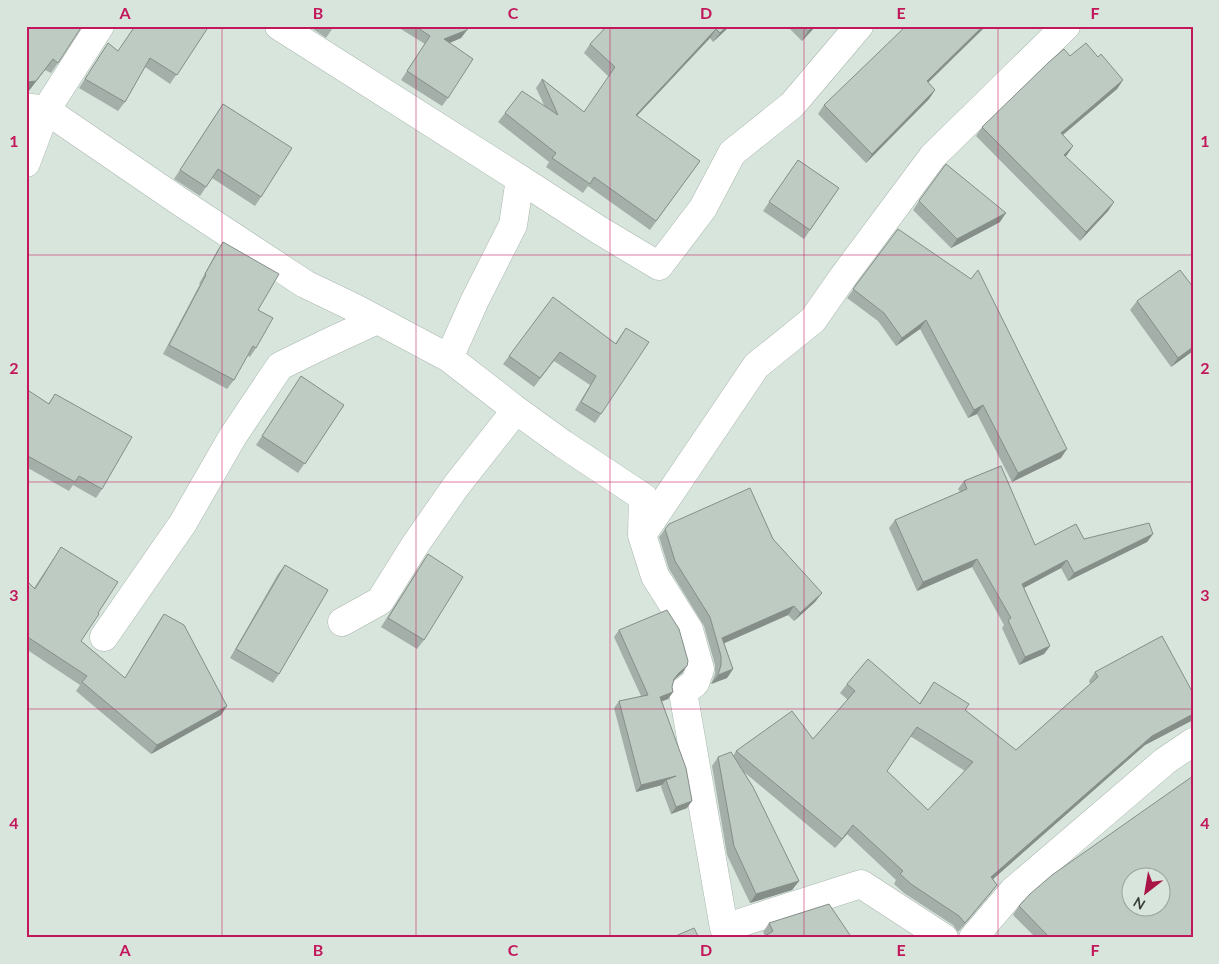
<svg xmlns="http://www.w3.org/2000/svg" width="1219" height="964" font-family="Lato,sans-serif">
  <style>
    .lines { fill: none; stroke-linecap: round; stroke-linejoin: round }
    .street-casing { stroke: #aab7af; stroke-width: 29 }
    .street { stroke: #fff; stroke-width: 28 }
    .wall { fill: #a3afa8; fill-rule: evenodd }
    .shaded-wall { fill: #858e88 }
    .building { fill: #becbc3; stroke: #858e88; fill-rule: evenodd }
    .grid { fill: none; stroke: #c2185b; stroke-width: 1; stroke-opacity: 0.55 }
    .neatline { fill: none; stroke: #c2185b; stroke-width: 2 }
    .grid-label { font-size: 16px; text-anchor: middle; font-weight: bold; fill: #c2185b }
  </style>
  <rect width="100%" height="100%" fill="#d8e5dd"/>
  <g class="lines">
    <defs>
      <path id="street" d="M279 26 520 179 599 230 659 266 703 208 732 153 792 105 859 26
        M26 107 46 110 179 201 305 284 355 308 449 358 516 410 563 444 643 497 642 535
        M26 163 46 110 100 26
        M449 358 475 300 513 225 520 179
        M342 622 380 601 415 545 456 486 516 410
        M104 637 183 523 233 436 280 366 325 344 377 320
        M724 928 861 884 944 938
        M730 938 724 928 683 692 695 683 700 669 689 630 655 576 642 535 756 366 813 320 843 277 933 156 1066 26
        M973 938 1013 891 1165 761 1193 742"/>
    </defs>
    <use href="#street" class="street-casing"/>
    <use href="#street" class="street"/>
  </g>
  <path class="wall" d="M26 26 58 63 51 73 45 70 28 92H26Z
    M209 26 170 84 145 67 125 102 118 111 79 88 108 43 118 51Z
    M309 26H334L326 38Z
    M396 26H470L461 38 449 43 448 98 442 106 401 80 425 44Z
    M607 26H730L713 42 710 38 637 116 700 161 650 230 588 186 583 193 546 167 549 162 498 122 505 113 544 105 536 88 542 79 584 112 609 77 584 53 590 44Z
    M787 26H816L802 41Z
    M986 26 928 83 935 90 929 99 866 163 818 114 824 105Z
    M1070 56 1098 57 1123 80 1117 89 1063 135 1073 146 1065 157 1114 202 1108 211 1080 241 976 136 982 127Z
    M217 113 261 197 255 206 212 178 200 196 174 179Z
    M798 160 839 188 804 239 763 211Z
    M919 201 1000 222 951 248 913 210Z
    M898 229 1061 458 1012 482 977 414 968 418 920 329 896 346 878 321 847 298Z
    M223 242 258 310 256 348 250 357 247 355 234 380 227 389 163 354 200 284H199L217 251Z
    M1137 301 1193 351 1171 367 1130 310Z
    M626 328 601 414 595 423 575 410 590 385 554 361 534 387 503 364 509 356 615 344Z
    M295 386 344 405 298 473 256 445Z
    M26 389 48 404 55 394 102 489 96 498 73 485 69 491 26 467Z
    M964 481 1035 545 1084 539 1153 534 1147 542 1068 581 1061 568 1024 588 1050 646 1044 654 1019 665 1002 628 1004 625 972 567 917 591 889 528 895 520 960 492 958 489Z
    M669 524 822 593 815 602 794 621 788 615 724 643 733 669 727 678 711 684 715 674V665L704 626 669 569 659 537Z
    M61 547 81 641 125 678 158 623 164 614 227 706 221 715 151 754 76 691 80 685 26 649V580L34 588Z
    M428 554 424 640 417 649 381 627Z
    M285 565 279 674 273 683 230 658 278 574Z
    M619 630 687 666 682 673 674 680 672 687 673 692 668 699 662 701 687 808 671 814 661 787 662 785 636 792 614 708 619 701 641 696 614 637Z
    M1095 672 1193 693V720L1145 745 993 879 997 885 990 894 958 932 953 925 904 893 894 884 896 880 847 834 835 848 744 772 799 881 792 890 750 903 727 855 712 766 718 757 733 756 736 751 813 739 848 700 840 693 847 684 919 704 934 682 965 710 1016 750 1090 684 1089 681ZM910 736 965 771 928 810 887 771Z
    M1019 906 1193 938H1036L1013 915Z
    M769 923 852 938H764L765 936 763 932Z"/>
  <path class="shaded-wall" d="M470 26 461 38 438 48 444 39Z
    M727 26H730L713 42 720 33Z
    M813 26H816L802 41 808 31Z
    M983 26H986L920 90 927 81Z
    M716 29 710 38 629 124 636 115Z
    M53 59 28 92H26V85L28 82Z
    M1123 80 1117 89 1054 142 1061 133Z
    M935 90 929 99 866 163 872 154Z
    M1073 146 1067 155 1057 164 1064 155Z
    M1114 202 1108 211 1080 241 1086 232Z
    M1006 213 1000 222 951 248 957 239Z
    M926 320 920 329 896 346 902 338Z
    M1193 347V351L1171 367 1178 358Z
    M983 405 977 414 968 418 974 410Z
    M1067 449 1061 458 1012 482 1018 473Z
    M1153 534 1147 542 1068 581 1074 573Z
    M977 559 972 567 917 591 923 582Z
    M1067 560 1061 568 1016 592 1022 584Z
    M822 593 815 602 794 621 800 613Z
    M794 606 788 615 718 646 722 638Z
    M1050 646 1044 654 1019 665 1025 657Z
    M687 666 682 673 674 680 669 686 679 673Z
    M733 669 727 678 711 684 718 675Z
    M673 692 668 699 655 704 660 697Z
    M227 706 221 715 151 754 157 745Z
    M1193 714V720L1145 745 984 887 991 877 1152 736Z
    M676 776 666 780 662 785 636 792 641 785Z
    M692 801 687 808 671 814 676 807Z
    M853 825 847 834 835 848 842 839Z
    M799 881 792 890 750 903 756 894Z
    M997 885 990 894 958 932 965 923Z"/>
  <path class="building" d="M26 26H82L58 63 53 59 36 81 28 82 26 81Z
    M135 26H209L177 75 150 58 125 102 85 79 108 43 118 51Z
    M415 26H470L467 30 444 39 473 59 448 98 407 71 430 36Z
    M607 26H727L720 33 716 29 636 115 700 161 656 221 594 177 590 184 552 158 556 153 505 113 522 91 558 115 542 79 584 112 615 67 590 44Z
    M803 26H813L808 31Z
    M906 26H983L927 81 935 90 872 154 824 105Z
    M1086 43 1098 57 1101 54 1123 80 1061 133 1073 146 1064 155 1114 202 1086 232 982 127 1049 62 1064 49 1070 56Z
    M223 104 292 148 261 197 218 169 206 187 180 170Z
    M798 160 839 188 810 230 769 202Z
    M946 164 1006 213 957 239 919 201Z
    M898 229 971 279 978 270 1067 449 1018 473 983 405 974 410 926 320 902 338 884 313 853 289Z
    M223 242 279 274 258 310 273 318 256 348 253 346 234 380 169 345 206 275 205 274Z
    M1180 270 1193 287V347L1178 358 1137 301Z
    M553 297 616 344 626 328 649 342 601 414 581 402 596 376 560 352 540 378 509 356Z
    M301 376 344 405 305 464 262 436Z
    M26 389 49 404 55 394 132 437 102 489 79 476 75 482 26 455Z
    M1001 466 1035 545 1076 524 1084 539 1149 523 1153 534 1074 573 1067 560 1022 584 1050 646 1025 657 1008 620 1011 618 977 559 923 582 895 520 967 489 964 481Z
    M750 488 773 539 822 593 800 613 794 606 722 638 733 669 718 675 721 665V656L710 617 675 561 665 529 669 524Z
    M61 547 118 582 98 613 99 614 81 641 125 678 164 614 184 625 227 706 157 745 82 682 87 676 26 636V580L35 589Z
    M428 554 463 577 424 640 388 618Z
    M285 565 328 590 279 674 236 649Z
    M667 610 679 629 688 661 687 666 679 673 674 679 672 687 673 692 660 697 686 768 692 801 676 807 666 780 676 776 641 785 619 701 648 695 619 630Z
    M1162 636 1193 693V714L1152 736 991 877 997 885 965 923 959 916 911 884 900 874 903 871 853 825 842 839 736 751 792 711 813 739 855 691 847 684 868 659 920 704 934 682 969 704 965 710 1016 750 1098 677 1095 672ZM917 727 973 762 928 810 887 771Z
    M731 752 753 787 799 881 756 894 734 846 718 757Z
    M1193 776V938H1050L1019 906 1030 894 1052 875ZM1132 876H1162V906H1132Z
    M829 904 852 938H767L765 936 773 931 769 923Z
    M694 928 699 938H671Z"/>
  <path class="grid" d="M222 26V938M416 26V938M610 26V938M804 26V938M998 26V938M26 255H1193M26 482H1193M26 709H1193"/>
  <rect width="1219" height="964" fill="none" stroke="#d8e5dd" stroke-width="55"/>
  <g transform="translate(1146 892) rotate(211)"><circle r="24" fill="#d8e5dd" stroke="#98a19b"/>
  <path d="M0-4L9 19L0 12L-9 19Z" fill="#a91447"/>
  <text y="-8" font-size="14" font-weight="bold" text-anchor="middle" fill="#373c39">N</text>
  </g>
  <rect x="28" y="28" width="1164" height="908" class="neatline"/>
  <g class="grid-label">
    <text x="125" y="19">A</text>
    <text x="318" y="19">B</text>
    <text x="513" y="19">C</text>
    <text x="706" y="19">D</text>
    <text x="901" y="19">E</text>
    <text x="1095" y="19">F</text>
    <text x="14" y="147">1</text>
    <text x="1205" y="147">1</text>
    <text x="14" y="374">2</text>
    <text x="1205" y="374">2</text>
    <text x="14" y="601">3</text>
    <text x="1205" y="601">3</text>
    <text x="14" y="829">4</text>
    <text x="1205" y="829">4</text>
    <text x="125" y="956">A</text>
    <text x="318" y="956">B</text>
    <text x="513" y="956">C</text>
    <text x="706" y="956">D</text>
    <text x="901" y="956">E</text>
    <text x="1095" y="956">F</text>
  </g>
</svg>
